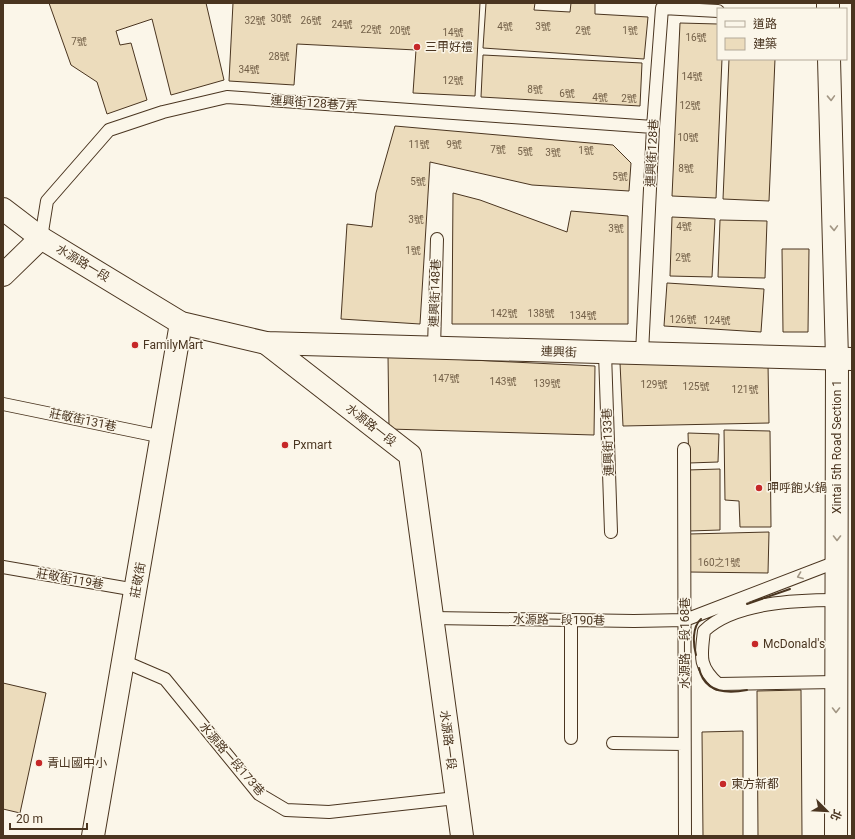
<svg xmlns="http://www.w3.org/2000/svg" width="855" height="839" font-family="Roboto,'Noto Sans TC',sans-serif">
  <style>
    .building { fill: #ecdcbc; stroke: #4a3520 }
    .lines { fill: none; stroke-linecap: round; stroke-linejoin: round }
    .lane-casing { stroke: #4a3520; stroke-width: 14 }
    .street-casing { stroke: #4a3520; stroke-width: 24 }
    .secondary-casing { stroke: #4a3520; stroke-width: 24 }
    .primary-casing { stroke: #4a3520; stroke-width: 24 }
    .lane { stroke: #fbf6e9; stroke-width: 12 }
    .street { stroke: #fbf6e9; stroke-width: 22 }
    .secondary { stroke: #fbf6e9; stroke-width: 22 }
    .primary { stroke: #fbf6e9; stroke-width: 22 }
    .wall { stroke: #4a3520; stroke-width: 2 }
    .oneway { stroke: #a29684 }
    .poi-dot { fill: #c62828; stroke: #fbf6e9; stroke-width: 1.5 }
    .labels { text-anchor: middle; stroke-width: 3; stroke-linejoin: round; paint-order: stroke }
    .number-label { font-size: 10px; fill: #725f47 }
    .poi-label { font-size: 12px; fill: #4a3520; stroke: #fbf6e9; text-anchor: start }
    .street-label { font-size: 12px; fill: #4a3520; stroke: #fbf6e9 }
  </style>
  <rect width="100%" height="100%" fill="#fbf6e9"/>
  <path class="building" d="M49 3H206L224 80 171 95 152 19 116 31 120 45 131 43 147 100 107 114 97 82 71 65Z
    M233 3H480L475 96 413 93 416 50 297 44 294 85 229 81Z
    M486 3H535L534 10 570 12 571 3H595V14L648 17 644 59 483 48Z
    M680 23 718 24V59H722L716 198 672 196Z
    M483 55 642 63 640 106 481 97Z
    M729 59H775L769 201 723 199Z
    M395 126 613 145 631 163 629 191 532 185 430 162 420 324 341 319 347 224 372 227 376 193Z
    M453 193 480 200 567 232 571 211 628 216V324H452Z
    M672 217 715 219 712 277 670 276Z
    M720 220 767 221 765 278 718 277Z
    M782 249H809L808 332H783Z
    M667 283 764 289 761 332 664 326Z
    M388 356 595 366 594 435 389 429Z
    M620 363 768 364 769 423 623 426Z
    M724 430 770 431 771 527H740L739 501 725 500Z
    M688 433 719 434 718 462 689 463Z
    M720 469V530L689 531 687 470Z
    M769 532 768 573 689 572V534Z
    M3 683 46 693 20 813 3 809Z
    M801 690 802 836H758L757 691Z
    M743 731V836H703L702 732Z"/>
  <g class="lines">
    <defs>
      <path id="lane" d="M41 238 47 201 109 130 163 112 227 97 653 127
        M434 348 437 239
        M605 353 611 532
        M642 353 653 127 662 8 718 11
        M3 404 163 437
        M684 449 685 836
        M3 567 136 590
        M433 618 634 621 685 620 836 562
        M571 620V738
        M123 661 165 679 259 794 286 810 329 812 456 798
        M836 682 718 684C698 666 701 656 704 631 734 602 797 600 837 600
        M613 743 684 744"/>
      <path id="street" d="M3 275 41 238
        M266 343 410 455 462 836
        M93 836 181 323"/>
      <path id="secondary" d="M3 209 41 238 181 323 266 343 852 359"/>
      <path id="primary" d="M828 3V9
        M829 59 837 359 836 836"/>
    </defs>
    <use href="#lane" class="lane-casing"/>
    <use href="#street" class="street-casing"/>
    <use href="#secondary" class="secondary-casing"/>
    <use href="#primary" class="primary-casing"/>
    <use href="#lane" class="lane"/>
    <use href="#street" class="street"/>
    <use href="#secondary" class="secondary"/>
    <use href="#primary" class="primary"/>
    <path class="wall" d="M747 604 790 589
      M696 655C693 644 692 627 701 619
      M699 668C704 692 726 694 747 690"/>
  </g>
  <defs><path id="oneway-chevron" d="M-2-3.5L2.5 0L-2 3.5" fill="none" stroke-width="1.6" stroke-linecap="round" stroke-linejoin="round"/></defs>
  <g class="oneway">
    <use href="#oneway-chevron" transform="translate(831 98) rotate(88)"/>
    <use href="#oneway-chevron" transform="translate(834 228) rotate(88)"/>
    <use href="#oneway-chevron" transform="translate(837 538) rotate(90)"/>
    <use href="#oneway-chevron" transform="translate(800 576) rotate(159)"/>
    <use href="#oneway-chevron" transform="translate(836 710) rotate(90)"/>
  </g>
  <g class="poi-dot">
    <circle cx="417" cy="47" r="4"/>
    <circle cx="135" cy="345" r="4"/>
    <circle cx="285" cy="445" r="4"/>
    <circle cx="759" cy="488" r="4"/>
    <circle cx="755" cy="644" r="4"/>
    <circle cx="39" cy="763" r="4"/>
    <circle cx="723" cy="784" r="4"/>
  </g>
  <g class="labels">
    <g class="number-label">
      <text x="281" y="22">30號</text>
      <text x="255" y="24">32號</text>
      <text x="311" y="24">26號</text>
      <text x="342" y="28">24號</text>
      <text x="505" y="30">4號</text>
      <text x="543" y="30">3號</text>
      <text x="371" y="33">22號</text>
      <text x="400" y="34">20號</text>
      <text x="583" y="34">2號</text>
      <text x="630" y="34">1號</text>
      <text x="453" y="36">14號</text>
      <text x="696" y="41">16號</text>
      <text x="79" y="45">7號</text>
      <text x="279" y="60">28號</text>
      <text x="249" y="73">34號</text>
      <text x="692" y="80">14號</text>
      <text x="453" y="84">12號</text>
      <text x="535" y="93">8號</text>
      <text x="567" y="97">6號</text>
      <text x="600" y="101">4號</text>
      <text x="629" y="102">2號</text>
      <text x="690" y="109">12號</text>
      <text x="688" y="141">10號</text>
      <text x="419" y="148">11號</text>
      <text x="454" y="148">9號</text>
      <text x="498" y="153">7號</text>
      <text x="586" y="154">1號</text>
      <text x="525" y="155">5號</text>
      <text x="553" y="156">3號</text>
      <text x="686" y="172">8號</text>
      <text x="620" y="180">5號</text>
      <text x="418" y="185">5號</text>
      <text x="416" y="223">3號</text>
      <text x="684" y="230">4號</text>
      <text x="616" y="232">3號</text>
      <text x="413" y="254">1號</text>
      <text x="683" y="261">2號</text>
      <text x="504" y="317">142號</text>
      <text x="541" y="317">138號</text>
      <text x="583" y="319">134號</text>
      <text x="683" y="323">126號</text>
      <text x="717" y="324">124號</text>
      <text x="446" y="382">147號</text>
      <text x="503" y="385">143號</text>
      <text x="547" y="387">139號</text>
      <text x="654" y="388">129號</text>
      <text x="696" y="390">125號</text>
      <text x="745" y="393">121號</text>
      <text x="719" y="566">160之1號</text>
    </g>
    <g class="poi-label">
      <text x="425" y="51">三甲好禮</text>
      <text x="143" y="349">FamilyMart</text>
      <text x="293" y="449">Pxmart</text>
      <text x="767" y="492">呷呼飽火鍋</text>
      <text x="763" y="648">McDonald's</text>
      <text x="47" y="767">青山國中小</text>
      <text x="731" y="788">東方新都</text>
    </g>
    <g class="street-label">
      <text transform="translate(314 103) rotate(4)" y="4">連興街128巷7弄</text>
      <text transform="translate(652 153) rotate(-87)" y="4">連興街128巷</text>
      <text transform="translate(83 263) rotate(31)" y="4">水源路一段</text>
      <text transform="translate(435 293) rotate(-88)" y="4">連興街148巷</text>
      <text transform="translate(559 352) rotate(2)" y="4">連興街</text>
      <text transform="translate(83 420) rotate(12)" y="4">莊敬街131巷</text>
      <text transform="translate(371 425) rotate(38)" y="4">水源路一段</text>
      <text transform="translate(608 442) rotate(-92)" y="4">連興街133巷</text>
      <text transform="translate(837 447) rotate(-90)" y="4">Xintai 5th Road Section 1</text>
      <text transform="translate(70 579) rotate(10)" y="4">莊敬街119巷</text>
      <text transform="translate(138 580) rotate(-80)" y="4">莊敬街</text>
      <text transform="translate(559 620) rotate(1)" y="4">水源路一段190巷</text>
      <text transform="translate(685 643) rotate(-90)" y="4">水源路一段168巷</text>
      <text transform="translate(448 740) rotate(83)" y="4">水源路一段</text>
      <text transform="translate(232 759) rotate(49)" y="4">水源路一段173巷</text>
    </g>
  </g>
  <rect width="855" height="839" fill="none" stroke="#4a3520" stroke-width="8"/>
  <rect x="717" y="8" width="130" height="52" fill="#fbf6e9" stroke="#b4a999"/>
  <rect x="725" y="21" width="20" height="6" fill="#fbf6e9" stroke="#b4a999"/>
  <text x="753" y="28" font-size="12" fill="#4a3520">道路</text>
  <rect x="725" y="38" width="20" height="12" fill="#ecdcbc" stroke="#b4a999"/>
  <text x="753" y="48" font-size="12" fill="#4a3520">建築</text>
  <g transform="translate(827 811) rotate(114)" stroke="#fbf6e9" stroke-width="3" paint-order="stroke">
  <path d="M0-3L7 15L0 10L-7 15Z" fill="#4a3520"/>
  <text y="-6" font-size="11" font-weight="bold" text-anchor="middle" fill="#4a3520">北</text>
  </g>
  <path d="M10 823v6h77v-6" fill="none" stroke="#4a3520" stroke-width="2"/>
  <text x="16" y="823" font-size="12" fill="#4a3520" stroke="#fbf6e9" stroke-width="3" paint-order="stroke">20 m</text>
</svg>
